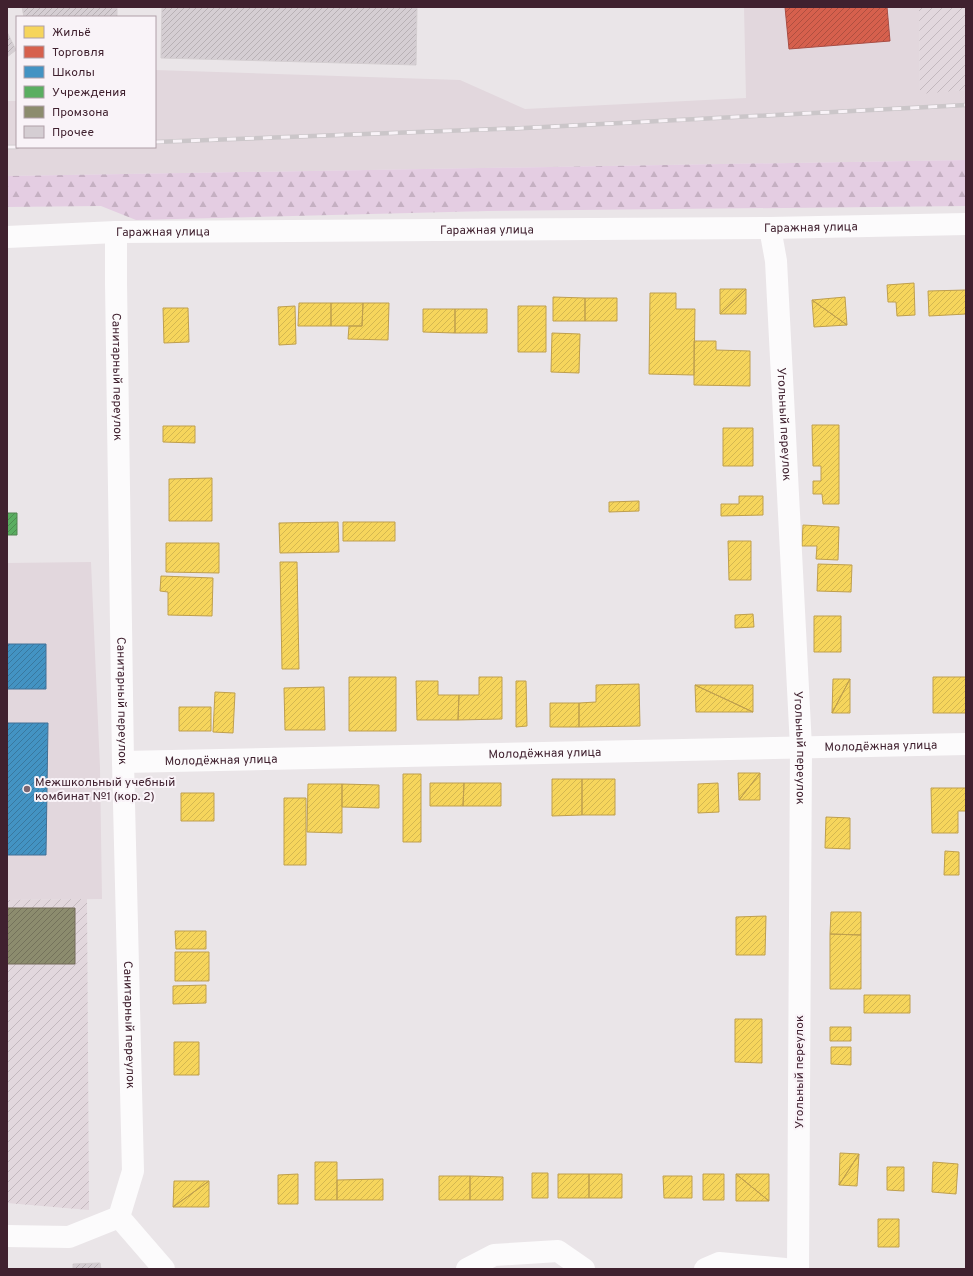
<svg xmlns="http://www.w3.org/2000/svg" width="973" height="1276" font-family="Overpass,sans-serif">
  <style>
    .built { fill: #e2d7dd }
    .industrial { fill: url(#industrial-furrows) }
    .forest { fill: url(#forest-firs) }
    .homes { fill: url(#homes-hatch); stroke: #bf9f4e }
    .shops { fill: url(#shops-hatch); stroke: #a94d44 }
    .schools { fill: url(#schools-hatch); stroke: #427197 }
    .public { fill: url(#public-hatch); stroke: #528452 }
    .industry { fill: url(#industry-hatch); stroke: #756c5b }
    .building { fill: url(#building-hatch); stroke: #d4ced1 }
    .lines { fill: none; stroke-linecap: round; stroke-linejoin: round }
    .minor { stroke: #fcfbfc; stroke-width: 22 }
    .tertiary { stroke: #fcfbfc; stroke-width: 22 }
    .rail-casing { stroke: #cbc6c9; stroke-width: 4.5 }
    .rail { stroke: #f9f3f8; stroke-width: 3; stroke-dasharray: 9; stroke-linecap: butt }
    .poi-dot { fill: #7c6670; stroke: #f9f3f8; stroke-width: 1.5 }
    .labels { text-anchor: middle; stroke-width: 4; stroke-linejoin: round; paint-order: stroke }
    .street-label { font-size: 12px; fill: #40212f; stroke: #f9f3f8 }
    .poi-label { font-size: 12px; fill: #40212f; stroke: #f9f3f8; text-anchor: start }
  </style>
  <defs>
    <pattern id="industrial-furrows" width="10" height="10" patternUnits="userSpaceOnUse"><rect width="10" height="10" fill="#e2d7dd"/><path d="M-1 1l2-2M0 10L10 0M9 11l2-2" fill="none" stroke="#c3b8be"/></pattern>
    <pattern id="forest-firs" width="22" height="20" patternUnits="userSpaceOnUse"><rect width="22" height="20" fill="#e4cde2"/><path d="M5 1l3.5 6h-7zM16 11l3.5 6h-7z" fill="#c5b0c2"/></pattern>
    <pattern id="homes-hatch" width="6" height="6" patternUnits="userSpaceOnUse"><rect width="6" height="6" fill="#f6d55c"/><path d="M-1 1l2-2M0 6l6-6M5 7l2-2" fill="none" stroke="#d4b750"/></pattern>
    <pattern id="shops-hatch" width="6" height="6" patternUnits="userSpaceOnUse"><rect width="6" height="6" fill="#d6604d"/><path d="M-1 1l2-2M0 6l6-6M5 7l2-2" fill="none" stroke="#af4f40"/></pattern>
    <pattern id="schools-hatch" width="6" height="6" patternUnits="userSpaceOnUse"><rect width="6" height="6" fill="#4393c3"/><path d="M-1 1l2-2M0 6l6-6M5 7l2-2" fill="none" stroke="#39789f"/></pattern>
    <pattern id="public-hatch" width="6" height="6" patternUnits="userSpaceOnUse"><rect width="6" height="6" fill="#5aae61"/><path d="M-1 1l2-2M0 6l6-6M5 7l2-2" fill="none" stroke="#4c8d50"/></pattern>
    <pattern id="industry-hatch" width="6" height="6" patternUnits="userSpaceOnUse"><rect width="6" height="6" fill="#8c8c6e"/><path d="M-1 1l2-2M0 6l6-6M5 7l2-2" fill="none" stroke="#74725b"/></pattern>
    <pattern id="building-hatch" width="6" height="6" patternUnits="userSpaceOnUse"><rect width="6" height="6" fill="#d5ced3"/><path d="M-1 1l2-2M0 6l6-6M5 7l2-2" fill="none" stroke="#b8b1b5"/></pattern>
  </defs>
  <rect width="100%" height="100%" fill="#eae5e8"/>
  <path class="built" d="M744 7H919L920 93 966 90V160L7 176V101H17V147H155V70L460 80 525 109 746 98Z
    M91 562 100 768 102 899 7 900V563Z"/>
  <path class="industrial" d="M919 7H966V90L920 94Z
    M87 899 89 1210 7 1203V900Z"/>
  <path class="forest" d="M966 160V206L488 211 136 220 101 206 7 207V176Z"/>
  <path class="homes" d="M914 283 915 315 897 316 896 302H888L887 285Z
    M720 289H746L720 314Z
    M746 289V314H720Z
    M966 290V314L929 316 928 291Z
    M650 293H676V309H695L694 375 649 374Z
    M553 297 585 298V321H553Z
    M845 297 847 325 812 300Z
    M585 298H617V321H585Z
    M812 300 847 325 814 327Z
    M299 303H331V326H298Z
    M331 303H363L362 326H331Z
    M363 303H389L388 340 348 339 349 326H362Z
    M295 306 296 344 279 345 278 307Z
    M518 306H546V352H518Z
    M163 308H188L189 342 164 343Z
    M423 309H455V333L423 332Z
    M455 309H487V333H455Z
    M552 333 580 334 579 373 551 372Z
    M694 341H716V350L750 351V386L694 385Z
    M812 425H839V504H823L822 494H813V481H821V466H813Z
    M163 426H195V443L163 442Z
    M723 428H753V466H723Z
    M212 478V521H169V479Z
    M739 496H763V515L721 516V504H739Z
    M639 501V511L609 512V502Z
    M338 522 339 552 280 553 279 523Z
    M343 522H395V541H343Z
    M803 525 839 527 838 560 816 559 817 546H802Z
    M728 541H751V580H729Z
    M166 543H219V573L166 572Z
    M280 562H297L299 669H282Z
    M818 564 852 565 851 592 817 591Z
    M161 576 213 578 212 616 168 615V592L160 591Z
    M753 614 754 627 735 628V615Z
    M814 616H841V652H814Z
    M349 677H396V731H349Z
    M479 677H502V719L458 720 459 695H479Z
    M933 677H966V713H933Z
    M833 679H850L832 713Z
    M850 679V713H832Z
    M416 681H438V695H459L458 720H417Z
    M516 681H526L527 726 516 727Z
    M639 684 640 726 579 727V703L596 702V685Z
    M695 685 753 712H696Z
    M695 685H753V712Z
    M324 687 325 730H285L284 688Z
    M215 692 235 693 233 733 213 732Z
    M550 703H579V727H550Z
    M179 707H211V731H179Z
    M738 773H760L739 800Z
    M760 773V800H739Z
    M403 774H421V842H403Z
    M552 779H582V815L552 816Z
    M582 779H615V815H582Z
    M430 783H464L463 806H430Z
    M464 783H501V806H463Z
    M718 783 719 812 698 813V784Z
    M308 784H342V833L307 832Z
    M342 784 379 785V808L342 807Z
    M931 788H966V811H958V833H932Z
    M181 793H214V821H181Z
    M284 798H306V865H284Z
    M826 817 850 818V849L825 848Z
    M945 851 959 852V875H944Z
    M831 912H861V935L830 934Z
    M766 916 765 955H736V917Z
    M175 931H206V949H176Z
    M830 934 861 935V989H830Z
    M175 952H209V981H175Z
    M206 985V1003L173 1004V986Z
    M864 995H910V1013H864Z
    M735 1019H762V1063L735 1062Z
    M830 1027H851V1041H830Z
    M174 1042H199V1075H174Z
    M831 1047H851V1065L831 1064Z
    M840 1153 859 1154 839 1185Z
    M859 1154 857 1186 839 1185Z
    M315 1162H337V1200H315Z
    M933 1162 958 1164 956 1194 932 1192Z
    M887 1167H904V1191L887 1190Z
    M532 1173H548V1198H532Z
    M298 1174V1204H278V1175Z
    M558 1174H589V1198H558Z
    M589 1174H622V1198H589Z
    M703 1174H724V1200H703Z
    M736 1174H769V1201Z
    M736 1174 769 1201H736Z
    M439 1176H470V1200H439Z
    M470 1176 503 1177V1200H470Z
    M663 1176H692V1198H664Z
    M383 1179V1200H337V1180Z
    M174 1181H209L173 1207Z
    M209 1181V1207H173Z
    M878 1219H899V1247H878Z"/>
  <path class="shops" d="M785 7H887L890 41 789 49Z"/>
  <path class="schools" d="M7 644H46V689H7Z
    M7 723H48L46 855H7Z"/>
  <path class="public" d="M7 513H17V535H7Z"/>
  <path class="industry" d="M7 908H75V964H7Z"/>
  <path class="building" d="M22 7H117V17H24Z
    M162 7H417L416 65 161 58Z
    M7 32 16 50 7 57Z
    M100 1263 101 1269H73V1264Z"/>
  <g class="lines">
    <g class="minor">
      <path id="s1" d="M770 228 776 261 801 747 798 1269"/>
      <path id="s2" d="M116 232V283L123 762 133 1171 119 1217"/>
      <path id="s3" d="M123 762 966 744"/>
      <path d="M119 1217 164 1269"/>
      <path d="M7 1236 69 1237 119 1217"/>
      <path d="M467 1269 494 1255 558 1251 584 1269"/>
      <path d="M705 1269 719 1263 785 1269"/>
    </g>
    <path class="tertiary" id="s4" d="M7 237 116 232 770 228 966 224"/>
    <defs>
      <path id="rail" d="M155 142 525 128 966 105
        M7 147H17"/>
    </defs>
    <use href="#rail" class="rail-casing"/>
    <use href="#rail" class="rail"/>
  </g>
  <circle class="poi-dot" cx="27" cy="789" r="4"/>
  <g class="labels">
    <g class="street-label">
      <text dy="4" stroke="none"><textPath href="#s4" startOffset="804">Гаражная улица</textPath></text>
      <text dy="4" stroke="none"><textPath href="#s4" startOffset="480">Гаражная улица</textPath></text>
      <text dy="4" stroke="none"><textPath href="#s4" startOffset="156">Гаражная улица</textPath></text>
      <text dy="4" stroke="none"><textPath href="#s2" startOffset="145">Санитарный переулок</textPath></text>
      <text dy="4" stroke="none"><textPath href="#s1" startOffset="197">Угольный переулок</textPath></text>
      <text dy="4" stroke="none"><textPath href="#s2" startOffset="469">Санитарный переулок</textPath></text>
      <text dy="4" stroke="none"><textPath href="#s3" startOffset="758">Молодёжная улица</textPath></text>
      <text dy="4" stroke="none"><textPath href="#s1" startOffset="521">Угольный переулок</textPath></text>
      <text dy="4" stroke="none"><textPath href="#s3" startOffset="422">Молодёжная улица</textPath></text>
      <text dy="4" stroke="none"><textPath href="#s3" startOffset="98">Молодёжная улица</textPath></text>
      <text dy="4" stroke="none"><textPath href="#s2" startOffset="793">Санитарный переулок</textPath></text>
      <text transform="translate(799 1072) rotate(-90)" y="4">Угольный переулок</text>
    </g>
    <g class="poi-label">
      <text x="35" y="786">Межшкольный учебный<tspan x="35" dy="14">комбинат №1 (кор. 2)</tspan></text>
    </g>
  </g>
  <rect width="973" height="1276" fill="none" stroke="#40212f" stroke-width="16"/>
  <rect x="16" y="16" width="140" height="132" fill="#f9f3f8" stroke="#af9fa8"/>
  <rect x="24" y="26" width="20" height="12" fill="#f6d55c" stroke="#af9fa8"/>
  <text x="52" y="36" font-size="12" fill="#40212f">Жильё</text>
  <rect x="24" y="46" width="20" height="12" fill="#d6604d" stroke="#af9fa8"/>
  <text x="52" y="56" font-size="12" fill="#40212f">Торговля</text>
  <rect x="24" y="66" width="20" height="12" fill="#4393c3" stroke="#af9fa8"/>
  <text x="52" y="76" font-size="12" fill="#40212f">Школы</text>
  <rect x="24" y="86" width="20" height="12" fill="#5aae61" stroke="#af9fa8"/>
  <text x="52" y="96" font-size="12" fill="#40212f">Учреждения</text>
  <rect x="24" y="106" width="20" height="12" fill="#8c8c6e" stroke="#af9fa8"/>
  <text x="52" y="116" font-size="12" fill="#40212f">Промзона</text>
  <rect x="24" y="126" width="20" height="12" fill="#d5ced3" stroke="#af9fa8"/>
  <text x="52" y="136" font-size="12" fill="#40212f">Прочее</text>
</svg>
